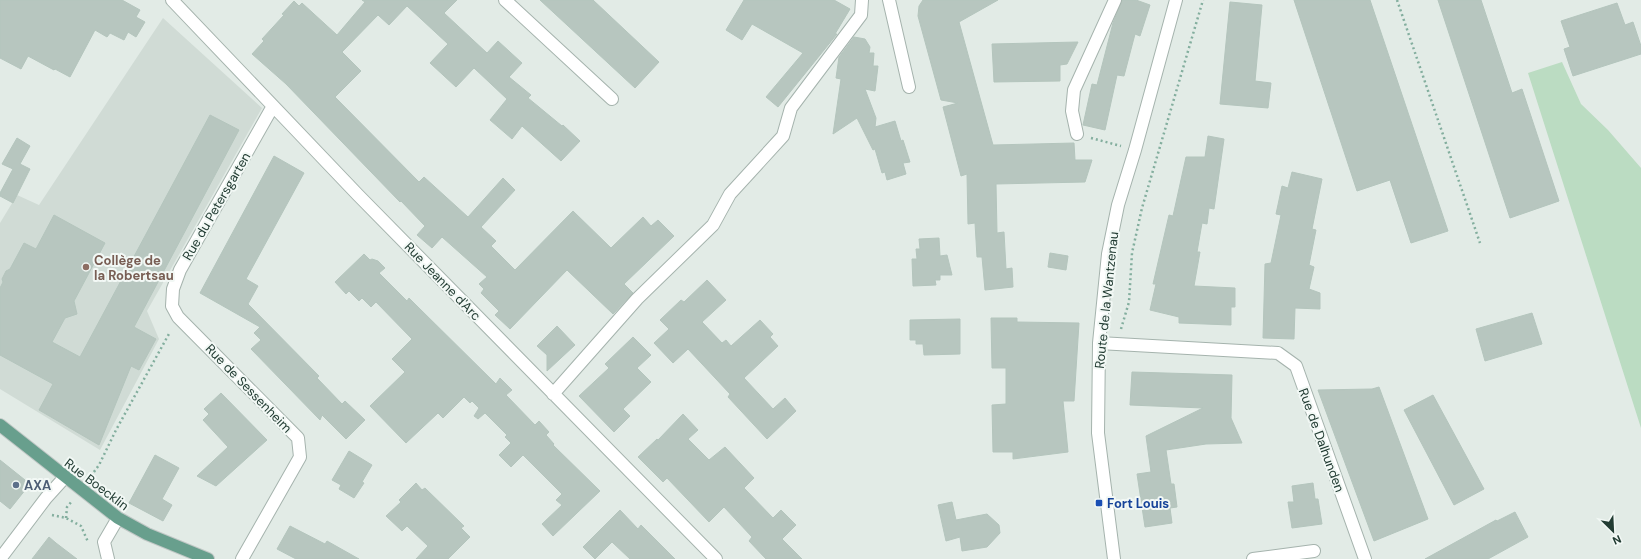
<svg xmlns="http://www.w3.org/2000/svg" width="1641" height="559" font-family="'DM Sans',sans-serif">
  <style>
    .built { fill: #d0dbd5 }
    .green { fill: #bbdcc2 }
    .building { fill: #b7c6bf; stroke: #b4c5bd }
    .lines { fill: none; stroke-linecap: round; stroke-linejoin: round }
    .minor-casing { stroke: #a5b3ad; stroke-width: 14 }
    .major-casing { stroke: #c1c8c6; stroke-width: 14 }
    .path { stroke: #83ae9e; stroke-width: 2.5; stroke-dasharray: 2 3; stroke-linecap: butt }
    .minor { stroke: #fff; stroke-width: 12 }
    .major { stroke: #689f8d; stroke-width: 12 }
    .education-dot { fill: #8d6e63; stroke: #f2f8f5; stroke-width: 1.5 }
    .service-dot { fill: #5c6f8a; stroke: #f2f8f5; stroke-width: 1.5 }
    .transit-dot { fill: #1a4fb4; stroke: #f2f8f5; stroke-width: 1.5 }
    .labels { text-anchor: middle; stroke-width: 4; stroke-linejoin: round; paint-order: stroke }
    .street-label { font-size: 13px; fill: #223c33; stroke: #f2f8f5 }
    .education-label { font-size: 13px; font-weight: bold; fill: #785e54; stroke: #f2f8f5; text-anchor: start }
    .service-label { font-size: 13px; font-weight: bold; fill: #4e5e75; stroke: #f2f8f5; text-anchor: start }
    .transit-label { font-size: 13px; font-weight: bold; fill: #164399; stroke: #f2f8f5; text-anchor: start }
  </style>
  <rect width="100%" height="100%" fill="#e2ebe6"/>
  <path class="built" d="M163 18 262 108 147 311 159 339 100 450 0 389V223L17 195 39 205Z"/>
  <path class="green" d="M1562 62 1581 104 1608 130 1641 168V428L1528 73Z"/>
  <path class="building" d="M0 0H122L140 10 136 17 145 22 136 37 128 32 124 40 110 33 107 37 95 30 70 77 55 69 54 70 28 56 21 69 0 58Z
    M362 0H457L444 13 487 53 498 41 522 63 509 77 531 95 528 98 562 126 563 125 580 141 561 161 522 126 512 139 490 120 507 99 474 68 456 87 430 63 448 44 407 6 389 25 378 15 342 52 361 71 335 97 419 182 424 177 468 217 503 178 515 190 481 227 496 241 491 246 515 270 573 211 611 248 643 217 651 226 658 220 674 236 624 284 633 293 613 314 567 270 510 329 495 315 499 311 481 293 484 289 479 284 487 277 442 237 432 248 417 235 425 226 401 201 400 202 286 84 252 54 264 41 262 39 284 15 282 14 294 1 299 6 302 3 337 35 365 2Z
    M540 0H593L659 62 635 88Z
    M744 0H834L850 9 835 34H837L778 107 766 97 803 53 752 24 742 40 726 30Z
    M923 0H998L959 22 993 145 1074 143 1075 160H1092L1085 182 996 184 997 233 1004 232 1006 269 1012 268 1013 287 985 290 982 257H977L975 223 968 224 967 174 961 176 943 107 958 103 941 100 918 16 919 6Z
    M1122 0H1136L1150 5 1140 36 1135 34 1124 76 1117 75 1105 130 1083 125 1092 84 1097 85 1113 23Z
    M1294 0H1370L1448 231 1411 243 1390 180 1357 191Z
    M1438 0H1481L1512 93 1522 89 1559 201 1510 218Z
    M1230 2 1262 5 1255 81 1271 83 1268 108 1220 104Z
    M1617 3 1625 25 1633 22 1641 46V54L1573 76 1564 49 1570 47 1561 21Z
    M854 37 865 39 870 47 869 53H874L873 66H878L875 91 865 89 876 118 875 127 895 121 901 141 903 140 910 162 903 163 906 174 887 180 885 172 882 173 875 149 873 150 857 118 833 134 841 79 836 78 839 57Z
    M1078 42 1067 64 1060 65V81L994 82 992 44Z
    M210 115 239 130 134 327 156 339 139 370 131 366 99 445 39 410 53 384 0 355V288L3 282 2 279 6 271 10 269 24 243 36 249 54 215 105 243 74 301 77 314 65 318 52 342 80 357Z
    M1208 136 1224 139 1214 209 1209 208 1207 224 1202 223 1197 252H1200L1194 286 1235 288V307H1231V325L1179 323V317L1150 310 1156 284H1153L1169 215 1173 216 1186 157H1205Z
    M17 138 30 146 20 164 30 169 13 203 0 196V193L13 169 2 164Z
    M274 156 304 173 246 279 258 286 248 304 319 376 317 378 342 404 345 401 365 420 346 439 322 415 320 420 251 349 261 340 254 333 260 327 200 293Z
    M1292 172 1322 179 1312 229 1316 230 1309 265 1314 267 1309 289 1320 293V309L1295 308 1294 339 1263 338 1265 264 1271 263 1281 215 1276 214 1282 186 1288 188Z
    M939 238 940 256 947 255 952 275H940V280H935L936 285 913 286 912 259H917L916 249H920L919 239Z
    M1050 253 1068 256 1066 270 1048 267Z
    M364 254 370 260 372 259 378 261 385 268 379 273 407 301 409 298 417 306 496 384 500 378 512 390 506 395 535 425 539 421 549 432 546 435 554 444 553 445 600 491 553 536 542 524 562 505 556 500 562 494 523 455 511 467 499 455 511 443 505 437 507 435 485 413 478 419 474 416 479 408 472 401 470 403 464 397 443 418 438 413 406 443 370 406 405 372 392 359 412 339 376 302 371 307 362 298 359 301 349 291 346 294 335 282Z
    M707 280 726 300 702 322 722 343 726 340 731 346 760 320 773 334 770 337 778 346 744 378 773 409 785 398 796 411 767 439 728 397 730 394 688 349 673 363 654 343 669 329 660 320 681 300 684 302Z
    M1532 313 1542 344 1485 361 1476 329Z
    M991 318H1017V322L1079 323 1074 401H1063L1068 452 1013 459V452H993L992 405 1006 404V368H992Z
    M960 319V354L924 355 923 344H916V340H910V320Z
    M557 326 575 345 547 371V355L537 346Z
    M633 337 651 355 637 368 651 382 623 409 630 416 614 432 579 396 609 368 605 364Z
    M1132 372 1232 375 1231 418 1242 443 1206 444 1166 450 1171 484H1174L1177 507 1170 508 1172 523 1145 527 1137 474 1151 472 1146 436 1203 408 1130 405Z
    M1379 387 1428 519 1374 541 1318 390 1372 389Z
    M221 393 267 440 216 486 197 476 228 447 203 420 209 414 204 409Z
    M1433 395 1484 489 1454 505 1404 410Z
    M683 414 698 430 688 439 709 460 725 447 754 478 744 488 773 518 781 510 796 525 782 539 802 559H766L749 541 752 537 724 507 709 522 667 478 663 482 638 457 657 439 658 440Z
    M349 451 372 465 362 482 364 483 354 498 339 489 341 485 332 480Z
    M155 455 179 468 162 499 172 505 163 521 129 503Z
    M0 460 30 484 10 509 0 501Z
    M416 483 422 490 425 488 464 526 461 528 470 537 448 559H416L428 546 407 526 402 531 386 516 401 502 399 500Z
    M1313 483 1315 499H1318L1322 524 1292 528 1288 502H1294L1292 486Z
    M952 502 956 520 987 514 999 525 1000 533 987 547 962 551 960 537 946 541 938 505Z
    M620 510 638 529 641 525 675 559H630L612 542 595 559 583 547Z
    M1515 512 1528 537 1488 559H1425L1496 520 1497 521Z
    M290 526 325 544 327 541 359 559H296L277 549Z
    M49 537 56 543 77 559H32Z"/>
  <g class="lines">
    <defs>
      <path id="minor" d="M172 0 358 195 716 559
        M505 0 612 99
        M889 0 909 87
        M1077 134 1072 111 1074 90 1115 0
        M1099 343 1278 353 1296 366 1365 559
        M553 394 637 299 713 225 730 194 783 136 791 108 861 15 862 0
        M0 559 46 498 65 477
        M108 559 104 542 118 518
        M242 559 300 457 298 438 178 317 172 306 173 289 180 270 273 106
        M1114 559 1098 433 1099 343 1108 254 1118 205 1135 150 1176 0
        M1253 559 1314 551"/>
      <path id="major" d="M0 425 118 518 147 534 208 559"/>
    </defs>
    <use href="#minor" class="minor-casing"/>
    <use href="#major" class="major-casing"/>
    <path class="path" d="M1397 0 1480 243
      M1091 138 1121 146
      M1121 329 1129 302 1132 253 1142 208 1203 0
      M91 476 99 465 116 430 170 332
      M52 515 66 518 81 526 88 542
      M66 518 67 507 72 501"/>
    <use href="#minor" class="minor"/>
    <use href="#major" class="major"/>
  </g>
  <circle class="education-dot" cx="86" cy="267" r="4"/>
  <circle class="service-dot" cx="16" cy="485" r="4"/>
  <rect class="transit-dot" x="1095" y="499" width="8" height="8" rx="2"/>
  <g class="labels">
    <g class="street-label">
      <text transform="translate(216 206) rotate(-60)" y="5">Rue du Petersgarten</text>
      <text transform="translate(443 281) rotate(46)" y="5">Rue Jeanne d'Arc</text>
      <text transform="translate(1106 300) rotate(-84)" y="5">Route de la Wantzenau</text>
      <text transform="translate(249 388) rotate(46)" y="5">Rue de Sessenheim</text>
      <text transform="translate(1322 440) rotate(70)" y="5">Rue de Dalhunden</text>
      <text transform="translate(97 484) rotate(37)" y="5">Rue Boecklin</text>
    </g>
    <g class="education-label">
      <text x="94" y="265">Collège de<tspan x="94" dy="15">la Robertsau</tspan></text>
    </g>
    <g class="service-label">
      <text x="24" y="490">AXA</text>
    </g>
    <g class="transit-label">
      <text x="1107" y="508">Fort Louis</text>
    </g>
  </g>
  <g transform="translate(1613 531) rotate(156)" stroke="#f2f8f5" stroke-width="3" paint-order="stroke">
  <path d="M0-3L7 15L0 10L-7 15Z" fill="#223c33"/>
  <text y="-6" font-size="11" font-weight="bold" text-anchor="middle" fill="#223c33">N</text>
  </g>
</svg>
